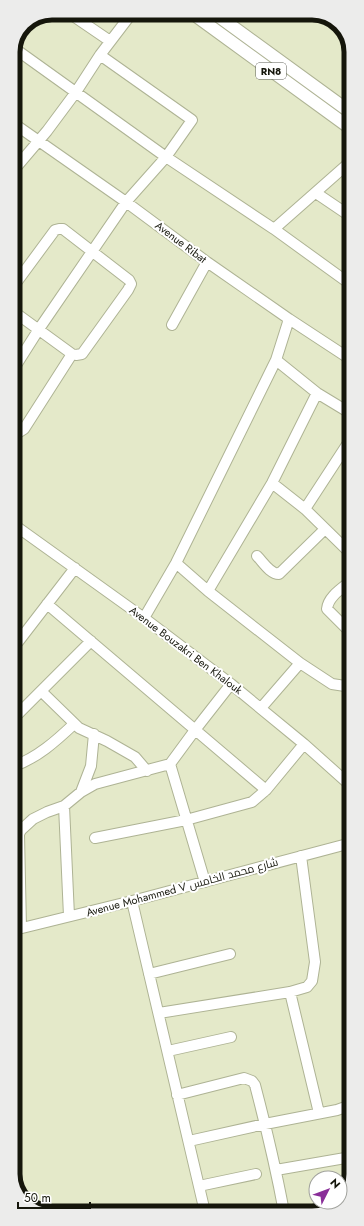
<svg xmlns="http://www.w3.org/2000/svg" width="364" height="1226" font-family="Jost,Cairo,sans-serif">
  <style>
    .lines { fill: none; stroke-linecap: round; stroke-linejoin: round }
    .minor-casing { stroke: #aeb394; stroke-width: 12 }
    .major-casing { stroke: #aeb394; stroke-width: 14 }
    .minor { stroke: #fff; stroke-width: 10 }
    .major { stroke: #fff; stroke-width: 12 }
    .labels { text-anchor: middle; stroke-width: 4; stroke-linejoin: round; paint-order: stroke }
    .shield { fill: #fff; stroke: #5b5c54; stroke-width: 1 }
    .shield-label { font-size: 10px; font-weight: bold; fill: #15160b }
    .street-label { font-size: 11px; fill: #15160b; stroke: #fff }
    .rim { fill: none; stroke: #15160b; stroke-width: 5 }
  </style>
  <rect width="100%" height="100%" fill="#e4e9c9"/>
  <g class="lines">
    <defs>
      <path id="minor" d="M69 13 110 41
        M335 22 338 24
        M14 48 166 157 274 229 350 284
        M13 123 126 202 207 262 289 319 350 359
        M13 171 47 131 76 92 100 55 132 13
        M316 193 350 216
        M274 229 350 162
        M13 287 55 230 59 229H63L129 280 131 284 128 290 82 354 76 355 72 354 13 311
        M172 325 207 262
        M276 360 317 393 350 413
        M13 370 39 329 126 202 166 157 192 120 100 55
        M13 436 24 429 72 354
        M350 440 305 509 351 554
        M272 483 305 509
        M13 524 144 618 231 684 304 744 351 786
        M257 556C263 562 270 574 279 574L325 529
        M176 563 208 591 300 663 332 684 345 686 351 679
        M351 581C341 589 328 597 327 609L351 633
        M208 591 272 483 317 393
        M47 604 266 790
        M144 618 176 563 276 360 289 319
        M13 645 18 642 75 568
        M41 691 79 728 107 741 135 757 147 771
        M261 708 300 663
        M14 718 91 641
        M170 764 205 882
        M14 766C37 758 56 741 74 724
        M81 792 91 766 94 734
        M64 806 69 916
        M95 838 186 820 252 802 266 790 304 744
        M132 901 205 1212
        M21 928 19 834 21 830 33 819 47 812 64 806 81 792 95 784 170 764 195 730 231 684
        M14 930 132 901 351 843
        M149 974 230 954
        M290 992 319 1113
        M159 1013 290 992 307 987 312 981 315 962 301 856
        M168 1051 231 1037
        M177 1095 244 1078 252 1081 255 1085C266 1127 276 1169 284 1212
        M189 1141 265 1124 337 1110 351 1105
        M276 1170 351 1157
        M199 1186 256 1174
        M304 1212 329 1207"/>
      <path id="major" d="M192 13 350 128
        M214 13 350 112"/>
    </defs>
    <use href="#minor" class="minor-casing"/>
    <use href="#major" class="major-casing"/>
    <use href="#minor" class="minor"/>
    <use href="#major" class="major"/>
  </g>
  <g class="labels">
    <rect class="shield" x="256" y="63" width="30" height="16" rx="3"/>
    <g class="shield-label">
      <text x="271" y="75">RN8</text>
    </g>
    <g class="street-label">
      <text transform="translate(181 242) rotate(37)" y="4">Avenue Ribat</text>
      <text transform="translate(186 650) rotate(37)" y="4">Avenue Bouzakri Ben Khalouk</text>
      <text transform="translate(182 887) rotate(-15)" y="4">Avenue Mohammed V شارع محمد الخامس</text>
    </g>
  </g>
  <path d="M0 0H364V1226H0ZM52 20H312A32 32 0 0 1 344 52V1174A32 32 0 0 1 312 1206H52A32 32 0 0 1 20 1174V52A32 32 0 0 1 52 20Z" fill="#ececeb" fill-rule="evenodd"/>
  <path class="rim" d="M52 20H312A32 32 0 0 1 344 52V1174A32 32 0 0 1 312 1206H52A32 32 0 0 1 20 1174V52A32 32 0 0 1 52 20Z"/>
  <g transform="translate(328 1190) rotate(48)"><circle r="19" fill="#ffffff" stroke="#a1a29d"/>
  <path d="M0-3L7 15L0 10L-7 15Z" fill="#8a2e99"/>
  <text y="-6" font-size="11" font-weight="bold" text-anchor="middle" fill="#15160b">N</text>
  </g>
  <path d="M18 1202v6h72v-6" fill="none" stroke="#15160b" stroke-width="2"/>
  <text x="24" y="1202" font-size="12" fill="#15160b" stroke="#ffffff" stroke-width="3" paint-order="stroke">50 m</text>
</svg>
